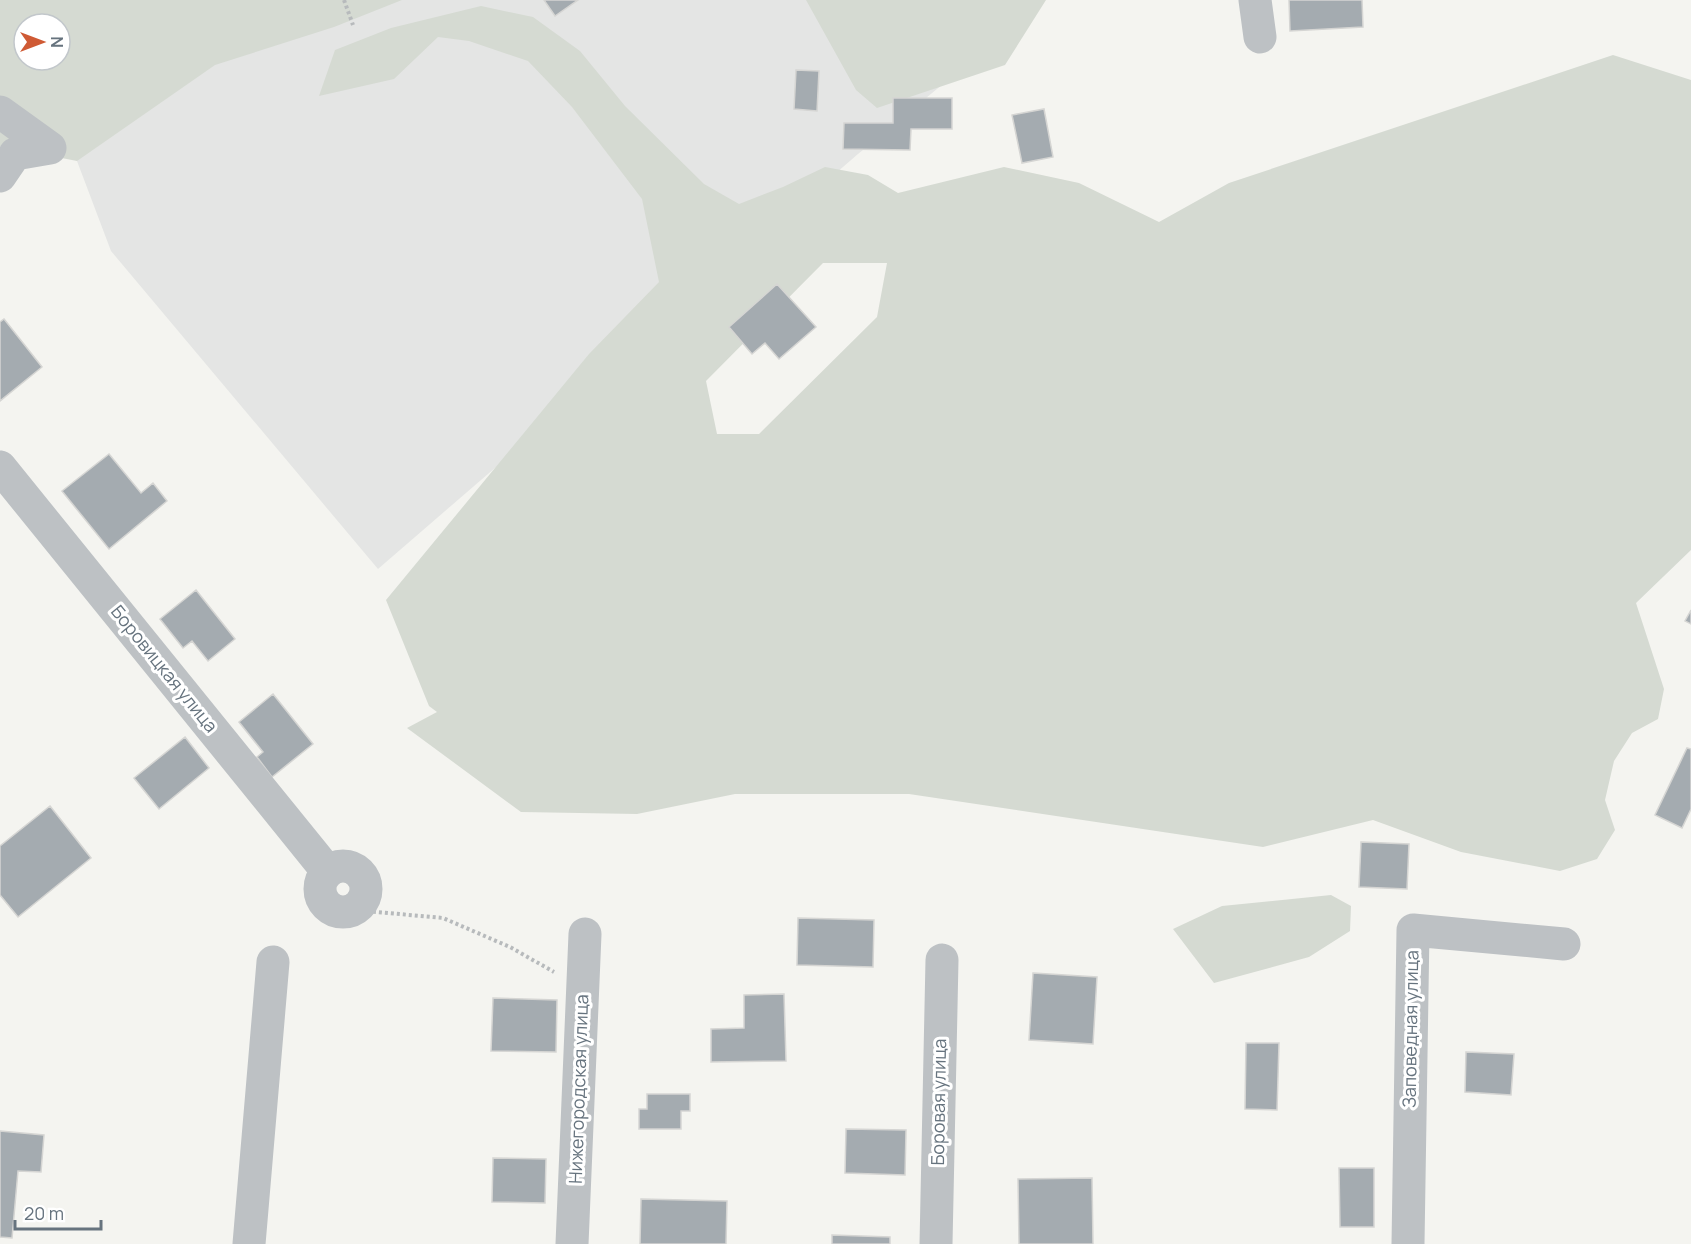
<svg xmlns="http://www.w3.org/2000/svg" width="1691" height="1244" font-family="Manrope,sans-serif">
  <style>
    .built { fill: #e4e5e4; fill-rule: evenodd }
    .green { fill: #d5dad2; fill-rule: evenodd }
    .building { fill: #a4abb0; stroke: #d5d5d3; stroke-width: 1.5 }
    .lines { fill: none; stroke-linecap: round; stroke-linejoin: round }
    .path { stroke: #b7babc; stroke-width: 4; stroke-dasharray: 3 3; stroke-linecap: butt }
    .minor { stroke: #bdc1c4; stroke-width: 33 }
    .labels { text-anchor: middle; stroke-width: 6; stroke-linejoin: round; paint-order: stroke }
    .street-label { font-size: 18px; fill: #66737e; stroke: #fff }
  </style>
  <rect width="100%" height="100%" fill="#f4f4f0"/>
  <path class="built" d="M0 0H1045L858 154 378 569 111 251 77 161 0 96ZM24 24H60V60H24Z"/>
  <path class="green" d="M0 0H402L334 27 215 65 77 161 0 146ZM24 24H60V60H24Z
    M806 0H1046L1005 65 877 108 856 90Z
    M481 6 533 17 580 51 625 106 704 184 739 204 783 187 825 167 868 175 898 193 1004 167 1079 183 1159 222 1229 183 1613 55 1691 80V550L1636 603 1664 689 1658 719 1632 733 1614 761 1605 800 1615 830 1597 859 1560 871 1461 852 1373 820 1263 847 909 794H735L637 814 521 812 407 728 437 712 429 706 386 600 589 354 659 282 642 199 572 107 528 61 469 41 438 37 394 79 319 96 335 50 391 28ZM823 263H887L877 317 759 434H717L706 381Z
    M1331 895 1351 906 1350 931 1309 957 1214 983 1173 929 1222 906Z"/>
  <path class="building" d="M544 0H578L555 16Z
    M1289 0H1362L1363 27 1290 31Z
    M796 70 819 71 817 111 794 109Z
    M893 98H952V129H911L910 150 843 149 844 123H893Z
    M1044 109 1053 157 1022 163 1012 115Z
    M777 284 816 327 779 359 765 343 752 354 729 327Z
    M4 319 42 367 0 401V322Z
    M109 454 141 493 153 483 167 501 109 549 62 491Z
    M196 590 235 639 208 661 192 641 183 648 160 619Z
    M1691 610V624L1685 621Z
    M273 694 313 744 272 777 257 757 263 752 239 722Z
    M185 737 209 768 159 809 134 778Z
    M1687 748 1691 749V809L1682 828 1655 815Z
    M50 806 91 858 18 917 0 895V846Z
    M1361 842 1409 844 1407 889 1359 887Z
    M798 918 874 920 873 967 797 965Z
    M1033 973 1097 977 1093 1044 1029 1040Z
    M784 994 786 1061 711 1062V1029L744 1028V995Z
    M493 998 557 1000 556 1052 491 1051Z
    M1246 1043H1279L1277 1110 1245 1109Z
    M1466 1052 1514 1054 1511 1095 1465 1092Z
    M647 1094H690V1111H681V1129H639V1109H647Z
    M846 1129 906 1130 905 1175 845 1173Z
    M0 1131 44 1135 41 1172 18 1171 12 1238 0 1237Z
    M493 1158 546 1159 545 1203 492 1202Z
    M1339 1168H1374V1227H1340Z
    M1092 1178 1093 1244H1019L1018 1179Z
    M641 1199 727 1201 726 1244H640Z
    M832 1235 890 1237V1244H832Z"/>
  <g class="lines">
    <path class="path" d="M344 0 353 25
      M355 910 443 918 510 947 554 972"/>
    <path class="minor" d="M1255 0 1260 37
      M0 112 50 148
      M0 176 15 154 50 148
      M0 467 328 872
      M320 889a23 23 0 1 1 46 0a23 23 0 1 1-46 0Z
      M249 1244 273 962
      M572 1244 585 934
      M936 1244 942 960
      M1408 1244 1413 930 1564 944"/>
  </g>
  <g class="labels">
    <g class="street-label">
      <text transform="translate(164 669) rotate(51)" y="6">Боровицкая улица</text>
      <text transform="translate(1411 1029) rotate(-89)" y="6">Заповедная улица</text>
      <text transform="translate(579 1089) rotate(-88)" y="6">Нижегородская улица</text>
      <text transform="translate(939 1102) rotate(-89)" y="6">Боровая улица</text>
    </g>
  </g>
  <g transform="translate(42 42) rotate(90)"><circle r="28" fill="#ffffff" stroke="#c2c7cb" stroke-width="1.5"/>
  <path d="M0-4.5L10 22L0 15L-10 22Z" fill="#cf5a34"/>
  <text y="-9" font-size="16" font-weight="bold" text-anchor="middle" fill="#66737e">N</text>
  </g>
  <path d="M15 1220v9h86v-9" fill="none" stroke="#66737e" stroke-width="3"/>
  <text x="24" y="1220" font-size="18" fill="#66737e" stroke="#ffffff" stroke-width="4.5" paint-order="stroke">20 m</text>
</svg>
